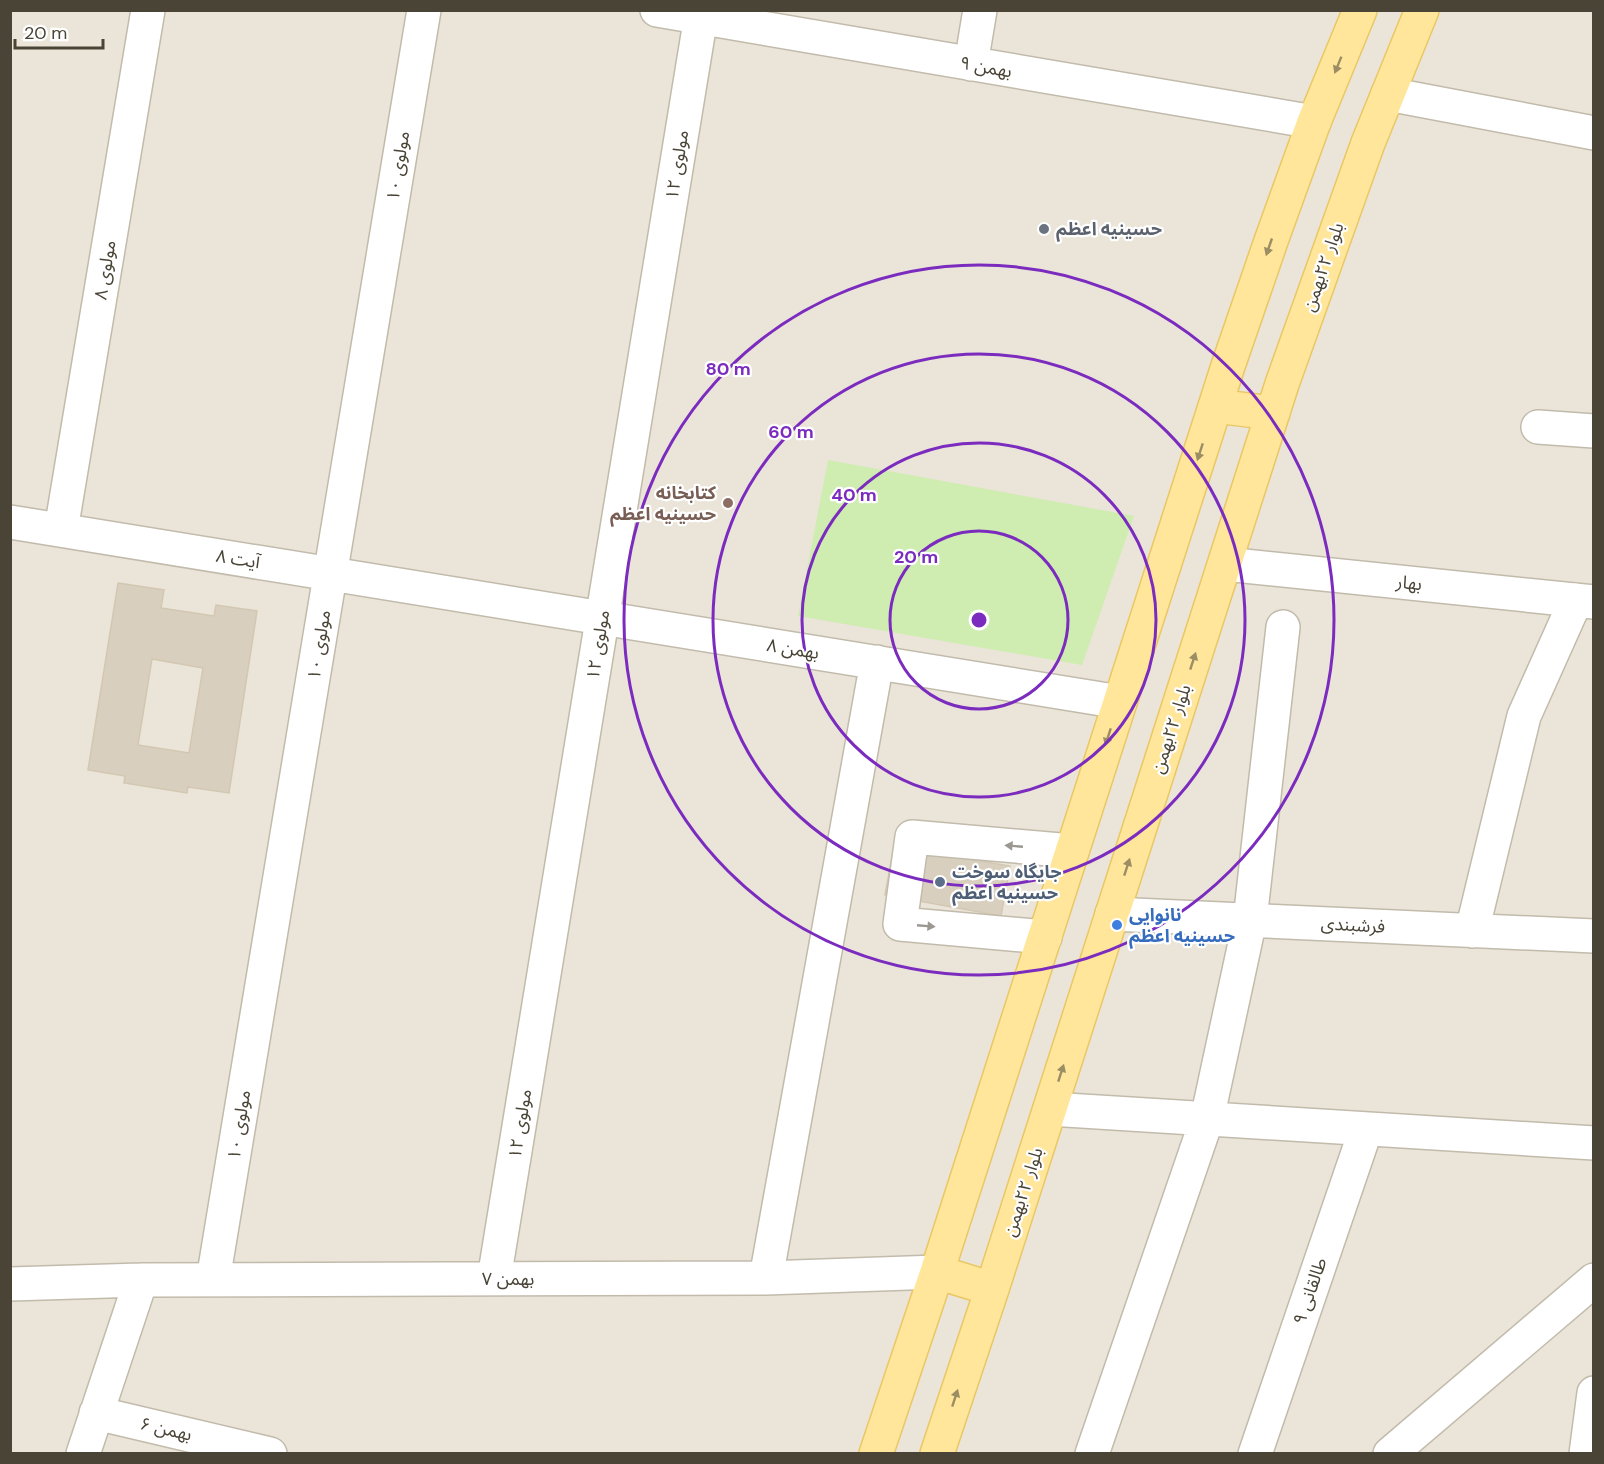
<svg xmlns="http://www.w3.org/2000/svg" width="1604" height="1464" font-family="'DM Sans','Noto Sans Arabic',sans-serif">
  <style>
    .residential { fill: #eae5d8 }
    .green { fill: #cfecb1 }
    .building { fill: #d8cfbf; stroke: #d3c7b1; stroke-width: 1.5; fill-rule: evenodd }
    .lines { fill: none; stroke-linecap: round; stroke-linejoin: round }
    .minor-casing { stroke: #c2bbac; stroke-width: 36 }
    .major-casing { stroke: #eac764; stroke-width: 36 }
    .minor { stroke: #fff; stroke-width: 33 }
    .major { stroke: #ffe69a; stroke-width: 33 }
    .oneway { fill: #9b8d64 }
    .oneway2 { fill: #9b9891 }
    .ring { fill: none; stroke: #7b2cbf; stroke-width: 3 }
    .worship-dot { fill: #6b7280; stroke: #fff; stroke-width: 2 }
    .education-dot { fill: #8d6e63; stroke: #fff; stroke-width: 2 }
    .service-dot { fill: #5c6f8a; stroke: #fff; stroke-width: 2 }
    .shop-dot { fill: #3f7fe0; stroke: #fff; stroke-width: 2 }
    .labels { text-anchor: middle; stroke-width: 4.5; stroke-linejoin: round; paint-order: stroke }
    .street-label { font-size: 18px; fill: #4a4437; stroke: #fff }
    .worship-label { font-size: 18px; font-weight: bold; fill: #5b616d; stroke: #fff; text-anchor: start }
    .education-label { font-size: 18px; font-weight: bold; fill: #785e54; stroke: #fff; text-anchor: end }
    .service-label { font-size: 18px; font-weight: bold; fill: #4e5e75; stroke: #fff; text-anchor: start }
    .shop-label { font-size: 18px; font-weight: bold; fill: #366cbe; stroke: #fff; text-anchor: start }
    .centre { fill: #7b2cbf; stroke: #fff; stroke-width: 3 }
    .ring-label { font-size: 18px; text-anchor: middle; font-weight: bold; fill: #7b2cbf; stroke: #fff; stroke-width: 4.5; stroke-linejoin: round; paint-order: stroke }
  </style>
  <rect width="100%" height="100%" fill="#f6f3ea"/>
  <path class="residential" d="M11 11H1593V1453H11Z"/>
  <path class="green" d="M828 460 1134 516 1082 665 798 616Z"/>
  <path class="building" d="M118 583 164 590 161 608 214 616 216 605 257 611 229 793 188 787 187 793 124 783 125 776 88 770ZM152 659 203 668 189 753 138 745Z
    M894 846 1010 866 1001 916 885 895Z"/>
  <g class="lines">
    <defs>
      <path id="minor" d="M657 10 1314 122
        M971 64 980 10
        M1388 94 1594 133
        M1538 427 1594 431
        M10 522 1120 702
        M61 530 148 10
        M1225 564 1594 602
        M1112 914 1594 936
        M1472 931 1524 716 1576 600
        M1045 937 900 924 912 837 1072 851
        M1050 1109 1594 1143
        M766 1278 877 662
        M494 1279 702 10
        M213 1280 424 10
        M10 1284 141 1280 766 1278 937 1272
        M96 1413 270 1454
        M83 1454 141 1280
        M1092 1454 1207 1119 1250 920 1283 627
        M1255 1454 1366 1129
        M1390 1454 1594 1280
        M1586 1454 1594 1393"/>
      <path id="major" d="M1215 406 1273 413
        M937 1272 992 1289
        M876 1454 937 1272 1228 366 1271 241 1314 122 1360 10
        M937 1454 992 1289 1282 384 1368 143 1422 10"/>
    </defs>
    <use href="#minor" class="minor-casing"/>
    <use href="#major" class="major-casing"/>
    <use href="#minor" class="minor"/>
    <use href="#major" class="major"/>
  </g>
  <defs><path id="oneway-solid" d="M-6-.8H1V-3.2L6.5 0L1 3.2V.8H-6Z" transform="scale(1.5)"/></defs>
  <g class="oneway">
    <use href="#oneway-solid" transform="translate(1338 65) rotate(112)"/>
    <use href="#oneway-solid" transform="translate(1269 247) rotate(109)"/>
    <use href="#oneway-solid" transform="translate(1200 452) rotate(108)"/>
    <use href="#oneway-solid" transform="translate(1193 661) rotate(-72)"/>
    <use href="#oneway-solid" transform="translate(1108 737) rotate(108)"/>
    <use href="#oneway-solid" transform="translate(1127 867) rotate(-72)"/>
    <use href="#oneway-solid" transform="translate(1061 1073) rotate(-72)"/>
    <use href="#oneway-solid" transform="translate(955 1398) rotate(-72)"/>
  </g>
  <g class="oneway2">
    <use href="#oneway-solid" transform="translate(1014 846) rotate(-175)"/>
    <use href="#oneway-solid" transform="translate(926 926) rotate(5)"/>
  </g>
  <g class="ring">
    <circle cx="979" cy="620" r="89"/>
    <circle cx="979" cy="620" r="177"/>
    <circle cx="979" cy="620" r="266"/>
    <circle cx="979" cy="620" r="355"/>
  </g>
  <circle class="worship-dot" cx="1044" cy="229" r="6"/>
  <circle class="education-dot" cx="728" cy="503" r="6"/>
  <circle class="service-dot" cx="940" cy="882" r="6"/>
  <circle class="shop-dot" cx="1117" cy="925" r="6"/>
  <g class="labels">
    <g class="street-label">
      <text transform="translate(986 67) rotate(10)" y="6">بهمن ۹</text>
      <text transform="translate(677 165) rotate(-81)" y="6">مولوی ۱۲</text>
      <text transform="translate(398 166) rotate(-81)" y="6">مولوی ۱۰</text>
      <text transform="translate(1323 267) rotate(-71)" y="6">بلوار ۲۲بهمن</text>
      <text transform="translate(105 270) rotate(-81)" y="6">مولوی ۸</text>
      <text transform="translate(238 559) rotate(9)" y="6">آیت ۸</text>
      <text transform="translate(1409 583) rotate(6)" y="6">بهار</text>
      <text transform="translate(319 645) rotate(-81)" y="6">مولوی ۱۰</text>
      <text transform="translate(598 645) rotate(-81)" y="6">مولوی ۱۲</text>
      <text transform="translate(793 649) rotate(9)" y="6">بهمن ۸</text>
      <text transform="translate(1171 729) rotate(-72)" y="6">بلوار ۲۲بهمن</text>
      <text transform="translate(1353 925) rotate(3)" y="6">فرشبندی</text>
      <text transform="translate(520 1124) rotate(-81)" y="6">مولوی ۱۲</text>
      <text transform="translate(239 1125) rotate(-81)" y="6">مولوی ۱۰</text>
      <text transform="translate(1023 1192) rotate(-72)" y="6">بلوار ۲۲بهمن</text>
      <text x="508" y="1285">بهمن ۷</text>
      <text transform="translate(1310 1291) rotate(-71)" y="6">طالقانی ۹</text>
      <text transform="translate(166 1429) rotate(13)" y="6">بهمن ۶</text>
    </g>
    <g class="worship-label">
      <text x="1056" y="235">حسینیه اعظم</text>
    </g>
    <g class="education-label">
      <text x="716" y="499">کتابخانه<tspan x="716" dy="21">حسینیه اعظم</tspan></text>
    </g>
    <g class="service-label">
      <text x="952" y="878">جایگاه سوخت<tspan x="952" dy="21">حسینیه اعظم</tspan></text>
    </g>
    <g class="shop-label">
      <text x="1129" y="921">نانوایی<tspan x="1129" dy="21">حسینیه اعظم</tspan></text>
    </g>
  </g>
  <circle cx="979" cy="620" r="9" class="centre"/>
  <g class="ring-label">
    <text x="728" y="375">80 m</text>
    <text x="791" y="438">60 m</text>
    <text x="854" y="501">40 m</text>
    <text x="916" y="563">20 m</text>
  </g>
  <rect width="1604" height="1464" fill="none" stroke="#4a4437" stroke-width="24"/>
  <path d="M15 39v9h88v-9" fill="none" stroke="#4a4437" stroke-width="3"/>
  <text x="24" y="39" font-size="18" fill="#4a4437" stroke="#ffffff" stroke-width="4.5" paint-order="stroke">20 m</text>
</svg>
